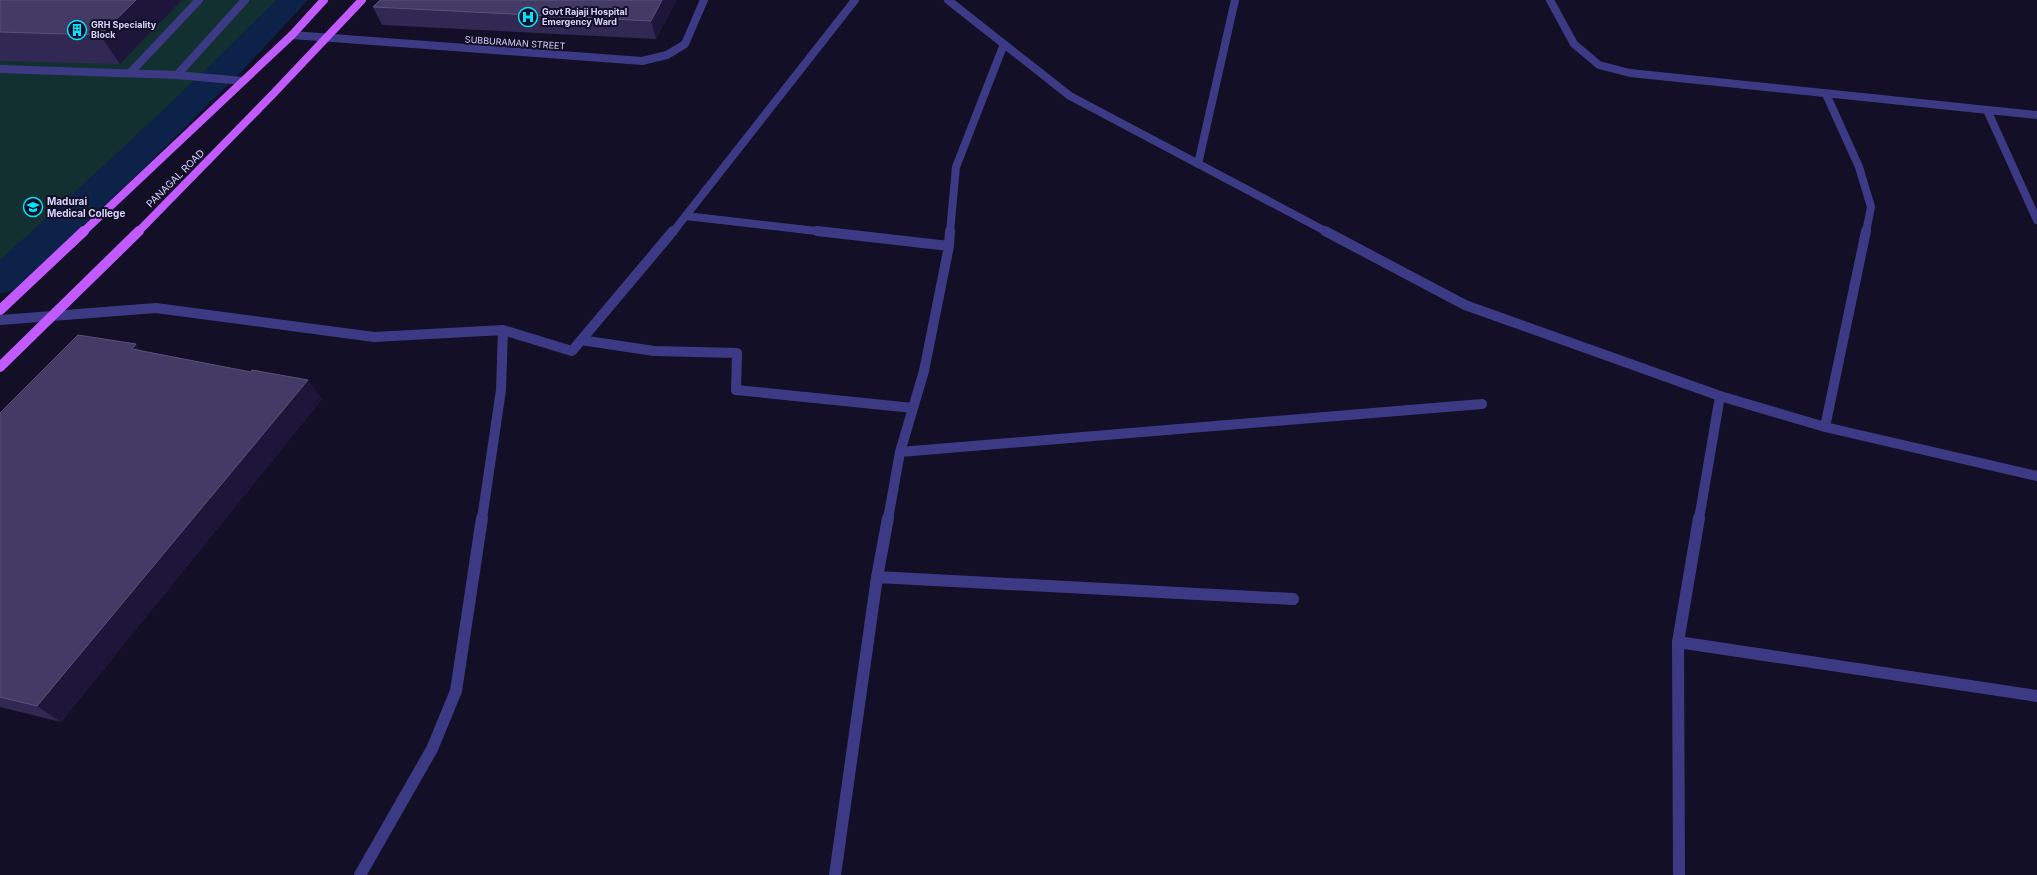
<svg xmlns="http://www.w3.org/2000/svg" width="2037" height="875" font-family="Inter,sans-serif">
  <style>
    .green { fill: #12302f }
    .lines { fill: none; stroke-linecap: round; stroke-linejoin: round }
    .canal { fill: #0c2248; fill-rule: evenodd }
    .service { stroke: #3d3a85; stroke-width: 8 }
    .minor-far2 { stroke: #3d3a85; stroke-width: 8 }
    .minor-far1 { stroke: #3d3a85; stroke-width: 10 }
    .minor { stroke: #3d3a85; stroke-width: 12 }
    .tertiary { stroke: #3d3a85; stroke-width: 8 }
    .primary-far1 { stroke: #c25bff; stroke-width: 8 }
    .primary { stroke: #c25bff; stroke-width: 10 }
    .wall { fill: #312854 }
    .shaded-wall { fill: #1d163a }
    .building { fill: #433a66; stroke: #5a527e }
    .labels { text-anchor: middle; stroke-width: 4; stroke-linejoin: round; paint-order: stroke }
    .far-poi-label { font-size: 9px; font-weight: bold; fill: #d9d4ff; stroke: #130f26; text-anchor: start }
    .far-street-label { font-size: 9px; fill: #d9d4ff; stroke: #130f26 }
    .street-label { font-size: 10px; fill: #d9d4ff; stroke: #130f26 }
    .poi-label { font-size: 10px; font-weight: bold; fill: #d9d4ff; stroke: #130f26; text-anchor: start }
  </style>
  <rect width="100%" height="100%" fill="#130f26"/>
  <path class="green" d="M0 0H278L132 146 0 268Z"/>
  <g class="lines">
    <path class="canal" d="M276 0H308L242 71 141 171 14 290 0 294V260C94 175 187 90 276 0Z"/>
    <path class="service" d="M0 69 177 75 243 81
      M130 73 199 0
      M177 75 245 0"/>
    <path class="minor-far2" d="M948 0 1070 96 1327 232
      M1550 0 1574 44 1599 65 1630 73 2037 115
      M1826 94 1859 167 1871 207 1866 232
      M1987 110 2037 220
      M1198 164 1235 0
      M686 216 825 232
      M673 232 855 0
      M950 232 956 167 1004 44"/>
    <path class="minor-far1" d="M817 231 949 246
      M1325 231 1465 305 1720 396 1825 427 2037 476
      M0 320 156 308 374 337 503 330 572 351 673 231
      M581 340 654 351 737 353 736 390 913 408
      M1825 427 1866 231
      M900 452 1482 404
      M482 519 501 390 503 330
      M888 519 900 452 924 371 949 246 950 231
      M1699 519 1720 396"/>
    <path class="minor" d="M877 577 1293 599
      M1678 642 2037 696
      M360 875 432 749 456 691 482 518
      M835 875 877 577 888 518
      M1679 875 1678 642 1699 518"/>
    <path class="tertiary" d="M292 35 642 61 667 55 685 44 704 0"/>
    <path class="primary-far1" d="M83 232 292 35 324 0
      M138 232 273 94 362 0"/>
    <path class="primary" d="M0 310 84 231
      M0 367 139 231"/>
  </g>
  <path class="wall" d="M0 0H182L120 64 0 61Z
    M380 0H675L676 1 656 39 382 25 373 7Z
    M142 351 322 399 61 722 0 707V413Z"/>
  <path class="shaded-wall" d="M136 0H182L120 64 100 35Z
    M662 0H675L676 1 656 39 651 21Z
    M136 344 153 363 132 349Z
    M308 380 322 399 61 722 37 706Z"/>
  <path class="building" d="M0 0H136L100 35 0 32Z
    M380 0H662L651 21 373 7Z
    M78 335 136 344 132 349 251 372 252 370 308 380 37 706 0 697V413Z"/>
  <defs>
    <symbol id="hospital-ring" viewBox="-11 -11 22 22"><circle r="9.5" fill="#130f26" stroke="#00e5ff" stroke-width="1.5"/><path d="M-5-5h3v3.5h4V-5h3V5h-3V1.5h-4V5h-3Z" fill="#00e5ff"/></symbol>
    <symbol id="building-ring" viewBox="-11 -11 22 22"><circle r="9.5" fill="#130f26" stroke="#00e5ff" stroke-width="1.5"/><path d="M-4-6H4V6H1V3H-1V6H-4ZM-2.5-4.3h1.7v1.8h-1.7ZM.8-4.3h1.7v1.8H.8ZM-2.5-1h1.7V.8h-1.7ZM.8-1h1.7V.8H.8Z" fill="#00e5ff"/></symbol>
    <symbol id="university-ring" viewBox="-11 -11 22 22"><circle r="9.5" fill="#130f26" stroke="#00e5ff" stroke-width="1.5"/><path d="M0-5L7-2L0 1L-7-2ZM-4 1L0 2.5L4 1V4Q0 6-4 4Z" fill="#00e5ff"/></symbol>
  </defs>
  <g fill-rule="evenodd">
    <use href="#hospital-ring" x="517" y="6" width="22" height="22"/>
    <use href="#building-ring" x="66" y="19" width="22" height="22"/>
    <use href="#university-ring" x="22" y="196" width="22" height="22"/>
  </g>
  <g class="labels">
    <g class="far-poi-label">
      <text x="542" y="15">Govt Rajaji Hospital<tspan x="542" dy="10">Emergency Ward</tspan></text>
      <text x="91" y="28">GRH Speciality<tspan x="91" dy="10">Block</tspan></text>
    </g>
    <g class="far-street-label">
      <text transform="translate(515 43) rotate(4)" y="3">SUBBURAMAN STREET</text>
    </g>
    <g class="street-label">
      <text transform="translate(175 178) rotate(-45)" y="4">PANAGAL ROAD</text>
    </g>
    <g class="poi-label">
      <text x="47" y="205">Madurai<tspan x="47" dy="12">Medical College</tspan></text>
    </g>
  </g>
</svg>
